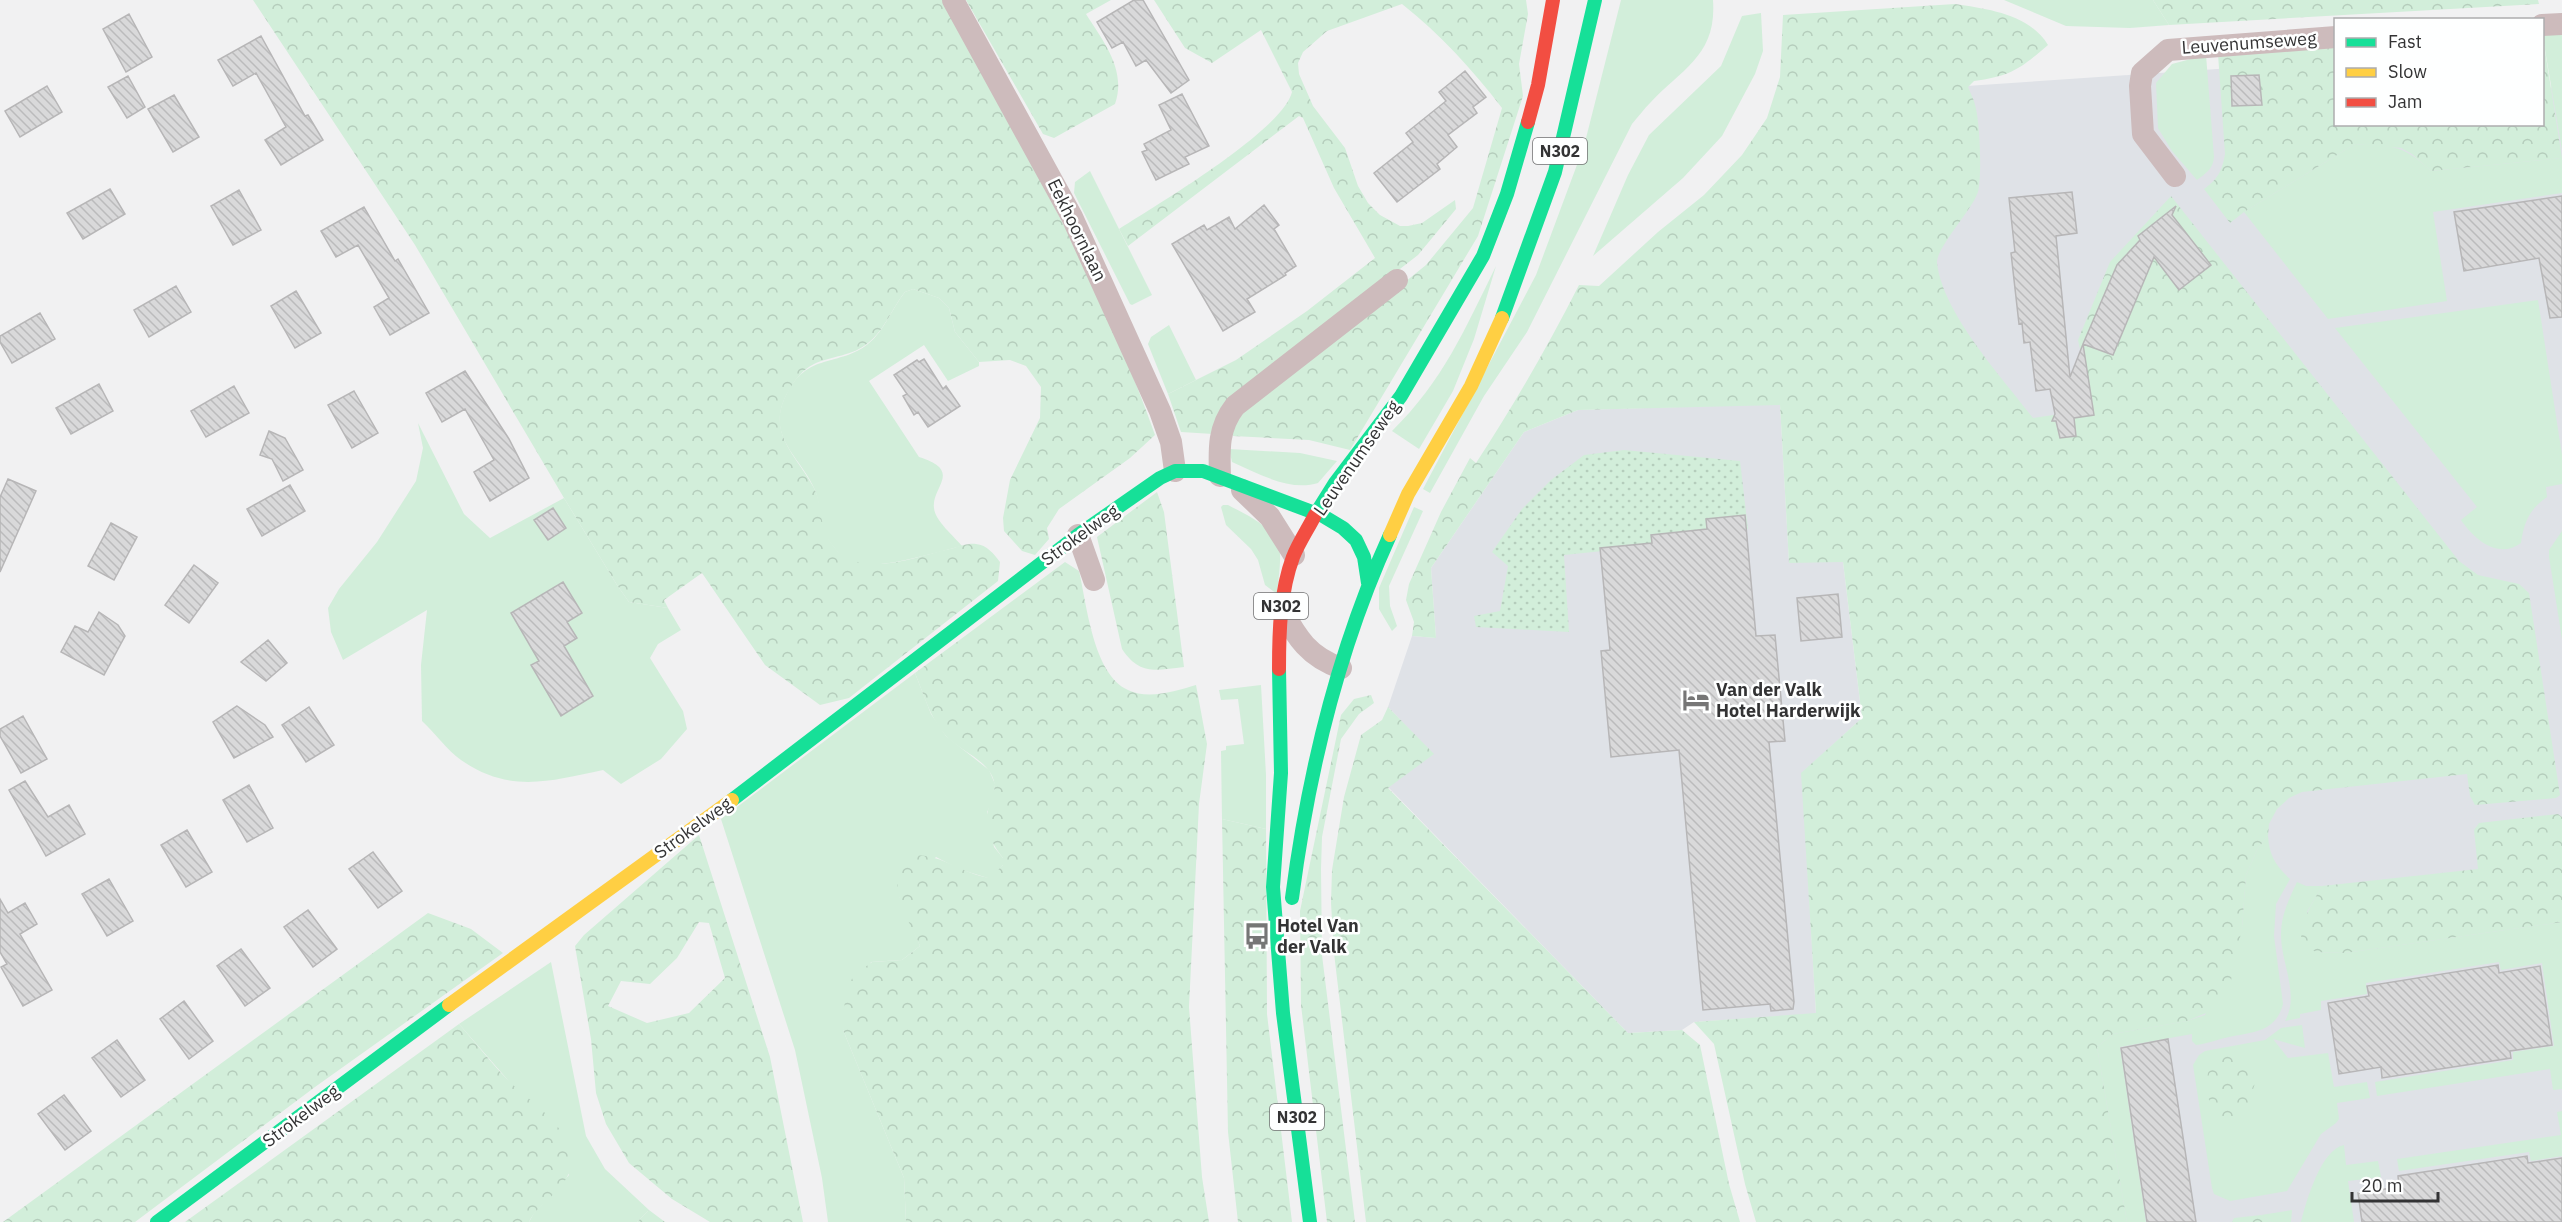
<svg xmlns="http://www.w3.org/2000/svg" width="2562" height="1222" font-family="'IBM Plex Sans',sans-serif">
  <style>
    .built { fill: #dfe2e7 }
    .green { fill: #d2eeda }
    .forest { fill: url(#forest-crowns); fill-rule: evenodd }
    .garden { fill: url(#garden-dots) }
    .building { fill: url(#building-back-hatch); stroke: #b7b6b7; stroke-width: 1.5 }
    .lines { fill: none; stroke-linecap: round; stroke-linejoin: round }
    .street { stroke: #cdbbbc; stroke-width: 22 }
    .fast { stroke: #16e098; stroke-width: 14 }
    .slow { stroke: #ffcf43; stroke-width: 14 }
    .jam { stroke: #f24e42; stroke-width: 14 }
    .labels { text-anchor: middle; stroke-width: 5; stroke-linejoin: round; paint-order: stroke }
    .shield { fill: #feffff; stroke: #707071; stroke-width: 1.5 }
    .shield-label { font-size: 16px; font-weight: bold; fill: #333334 }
    .street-label { font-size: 18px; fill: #333334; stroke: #feffff }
    .poi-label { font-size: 18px; font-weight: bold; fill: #333334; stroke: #feffff; text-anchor: start }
  </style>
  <defs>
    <pattern id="forest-crowns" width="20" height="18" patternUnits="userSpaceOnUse" patternTransform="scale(1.5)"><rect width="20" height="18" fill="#d2eeda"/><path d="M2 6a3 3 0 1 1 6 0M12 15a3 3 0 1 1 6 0" fill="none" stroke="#b5cdbc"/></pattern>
    <pattern id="garden-dots" width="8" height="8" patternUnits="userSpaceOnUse" patternTransform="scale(1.5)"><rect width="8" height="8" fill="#d2eeda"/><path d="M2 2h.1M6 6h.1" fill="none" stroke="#b5cdbc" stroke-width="1.8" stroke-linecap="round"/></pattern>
    <pattern id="building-back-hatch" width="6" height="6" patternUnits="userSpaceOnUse" patternTransform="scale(1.5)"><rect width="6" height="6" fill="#d9d9da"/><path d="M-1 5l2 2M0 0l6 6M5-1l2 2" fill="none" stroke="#bbbbbc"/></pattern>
  </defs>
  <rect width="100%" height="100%" fill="#f1f1f2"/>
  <path class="built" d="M2562 45V1222H2015L1907 90 2335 61 2336 124H2542Z
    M1780 404 1789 562H1843L1862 718 1802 773 1816 1014 1694 1022 1682 1030 1628 1033 1388 787 1433 754 1388 707 1412 636 1436 638 1431 568 1524 432 1578 410Z"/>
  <path class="green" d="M1621 0H1713C1717 55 1683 68 1650 103 1644 109 1638 117 1632 124L1527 332 1484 396 1430 493 1423 489 1536 275 1584 146Z
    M2004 0H2153L2169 25 2130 28 2066 26Z
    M1761 13 1763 51 1755 74 1722 136 1683 178 1593 256 1628 175 1649 135 1721 66 1742 16Z
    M2542 31 2562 34V150L2543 38Z
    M2206 55 2214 157C2213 169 2206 173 2197 180L2172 151 2158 128 2156 83 2172 64Z
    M2355 144C2394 147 2401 143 2431 171L2562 158V193L2433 212 2447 301 2328 319 2244 212Z
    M1090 171 1152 295 1132 305 1130 304 1074 193 1075 182Z
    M1496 266 1474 339 1453 391 1419 449 1392 431C1443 381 1465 329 1496 266Z
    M913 289 939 298 949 308 955 332 979 362V366L948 381 924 345 869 381 919 457C964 471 931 487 934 508 935 521 954 536 962 546 935 552 873 573 850 561 837 554 823 536 821 521 819 510 819 500 815 490 801 457 765 437 786 395 807 352 839 367 868 344 885 330 892 308 905 292Z
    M2538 300 2562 455V484L2546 487 2547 497C2529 510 2524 522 2521 543 2498 560 2474 539 2461 520L2477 507 2335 328Z
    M1169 325 1196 380 1168 394 1148 344 1151 337Z
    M418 423 464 514 490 538 564 498 617 585 629 602 668 608 681 630 658 644 650 658 683 711 687 729 661 759 621 784 603 770C550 781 510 794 461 760 447 750 435 733 422 721L421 665 427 610 343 660 331 632 328 608 339 589 377 542 416 481 423 448Z
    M1229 449 1300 453 1337 461 1318 483C1290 492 1257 473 1232 462Z
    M1223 505H1228C1245 514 1273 526 1279 547 1282 557 1278 582 1277 594L1265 585 1258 560 1251 549 1226 525 1221 507Z
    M1414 507 1423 511 1389 586 1390 606 1397 626 1392 631 1379 609V588Z
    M2562 531V639L2549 557V550Z
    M915 673 931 714 946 736 989 770 995 784 994 798 987 812 994 847 1003 858V865L991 879 959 869 936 857 899 896 920 946 902 960 871 962 843 1030 904 1178 906 1222H828L822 1178 795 1050 721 819Z
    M1261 685 1266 775V829L1222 819 1221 751 1226 750V746L1244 744 1238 699 1221 700 1219 690Z
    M2268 835C2269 855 2275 865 2290 879L2276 904 2274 936 2283 1004C2276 1032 2253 1032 2229 1037 2218 1039 2207 1044 2196 1045L2192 1041V1034L2120 1047 2146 1222H2127L2097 1047 2113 1034 2187 1021 2205 1015 2242 928 2246 875 2257 850Z
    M2297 882 2306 886H2322L2307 912 2316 952 2345 953 2562 922V1089L2553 1090 2550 1069 2377 1096 2375 1082 2513 1060V1052L2554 1046 2542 963 2501 970 2499 962 2366 983 2367 994 2321 1001V1010L2300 1014V1018L2285 1021C2300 995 2281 963 2281 935 2281 915 2289 899 2297 882Z
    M551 962 586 1136 605 1169 649 1210 637 1222H529L534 1213 569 1175 507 1079 459 1024Z
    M2302 1025 2305 1048 2273 1039 2288 1058 2328 1053 2334 1087 2367 1082 2370 1098 2337 1103 2339 1119 2336 1123 2321 1134 2287 1191 2230 1201 2214 1194 2212 1188 2193 1065 2199 1055 2205 1051 2265 1040 2281 1028Z
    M2562 1111V1156L2531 1161 2529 1152 2399 1171 2397 1159 2561 1135 2557 1112Z
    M2344 1145 2346 1165 2378 1161 2381 1177 2348 1181 2354 1222H2301C2306 1202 2321 1149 2344 1145Z
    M2292 1210 2291 1222H2271L2261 1215Z"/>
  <path class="forest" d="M253 0H943C1020 142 1102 283 1155 435L1130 458 1059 509 1047 528 1049 539 1035 555 1022 551 1004 531 1003 518 1010 480 1040 418 1041 387 1026 366 1010 360 979 362 955 332 949 308 939 298 913 289 905 292C892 308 885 330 868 343 853 356 831 356 814 364 803 369 794 381 789 390 764 432 796 454 814 488 824 508 817 526 834 547 861 581 919 555 954 548 960 546 969 543 976 544 987 545 994 554 1000 562L998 581 849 698 820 705 765 665 702 573 664 600 668 608 629 602 617 585 564 498 415 245Z
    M966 0H1111L1086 14C1103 41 1127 70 1115 104L1054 138 1043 134Z
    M1154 0H1526L1528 14 1519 64 1523 96 1478 236 1350 450 1309 440 1233 436 1232 422 1426 265 1473 208 1502 108C1472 69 1441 35 1402 4L1327 31 1303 52 1298 63 1299 74 1313 106 1345 148 1358 186 1368 203 1380 215 1400 226H1408L1422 223 1455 200 1456 209 1418 255 1316 334 1213 434 1181 432 1168 394 1236 360 1307 311 1375 258 1334 188 1303 118 1299 116 1128 246 1119 229C1155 206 1283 130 1292 92L1261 30 1212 63 1185 48Z
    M2153 0H2538L2539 4 2169 25Z
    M1955 4C1988 9 2029 14 2048 45 2020 69 2011 76 1974 81L1968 87C1971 94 1975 102 1976 109 1980 126 1982 176 1978 192 1972 210 1936 248 1937 263 1943 314 2002 377 2033 418L2093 409 2078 340 2110 262 2171 196 2459 561 2478 575 2519 584 2529 593 2560 795 2556 798 2475 805 2470 796 2467 774 2302 792 2289 798 2277 809 2269 824 2268 835 2257 850 2246 875 2242 928 2229 990 2218 1008 2187 1021 2113 1034 2097 1047 2127 1222H1756L1745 1184 1714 1044 1694 1022 1816 1013 1801 773 1862 718 1843 562 1789 563 1780 405 1578 410 1524 432 1431 568 1436 638 1412 636 1414 622 1406 600 1409 584 1441 512 1470 458 1476 463C1514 405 1548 346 1579 285L1599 286 1658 232 1704 195 1742 155 1767 118 1780 77 1783 15Z
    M2543 38 2562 158 2431 171 2412 154 2401 148 2355 144 2244 212 2230 223 2204 189C2218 179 2222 171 2225 154L2218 54 2335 46 2336 124H2542Z
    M1157 492 1164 512 1184 667C1156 670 1140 676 1122 649L1097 537Z
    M1065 562 1079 571C1087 605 1093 674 1128 690 1148 700 1176 691 1196 685L1207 744 1199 804 1189 1007 1202 1177 1209 1222H906L904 1178 843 1030 845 997 853 976 872 962 902 960 920 946C908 917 884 885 906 856 940 851 958 873 990 878L1003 865V858C993 846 983 827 988 810 992 796 1000 786 989 771 981 758 957 748 946 736 930 718 924 695 915 673Z
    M1371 695 1374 703 1359 714 1341 739 1322 837 1321 869 1322 955 1355 1222H1327L1301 1005 1300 911 1341 715 1354 699Z
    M1388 707 1434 754 1388 788 1628 1033 1682 1030 1700 1045 1729 1184 1740 1222H1366L1334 953 1331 903 1332 870 1344 797 1361 735 1382 720Z
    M2558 814 2562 817V922L2345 953 2316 952 2301 944C2300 922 2311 905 2322 886L2478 869 2474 830 2479 823Z
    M1222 819 1266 829 1267 1014 1292 1222H1238L1228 1132Z
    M699 835 770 1057 803 1222H710L672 1199 629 1163 606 1124 596 1093 591 1039 575 946 584 935ZM699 922 709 923 725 978 689 1013 647 1023 608 1006 621 981 650 984 677 958Z
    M428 913 471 929 503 953 315 1087 135 1222H3Z
    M459 1024C476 1043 491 1063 508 1080 531 1103 582 1133 569 1172 563 1192 538 1203 529 1222H185Z
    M2232 1049 2248 1061 2257 1077 2246 1111 2238 1120H2226L2214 1116C2204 1089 2200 1061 2232 1049Z
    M649 1210 665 1222H637Z
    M2261 1215 2271 1222H2232L2234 1218Z"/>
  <path class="garden" d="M1624 450 1740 461 1748 529 1652 536 1651 546 1564 555 1569 632 1476 627 1474 616 1500 611 1508 566 1492 552 1522 509 1551 480 1584 455Z"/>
  <path class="building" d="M1134 0H1143L1189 80 1171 93 1146 60 1136 66 1123 42 1112 48 1097 22Z
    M129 14 152 57 126 72 103 29Z
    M261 36 305 116 308 115 323 140 281 165 265 140 286 127 256 73 233 86 218 60Z
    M1465 71 1486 97 1473 107 1477 113 1448 135 1457 147 1437 164 1440 169 1397 202 1374 173 1413 142 1406 133 1446 101 1439 92Z
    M2259 75 2262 105 2232 106 2231 76Z
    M128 76 145 107 127 118 108 87Z
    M47 86 62 112 20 137 5 111Z
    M1182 94 1209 146 1185 157 1189 164 1156 180 1142 152 1147 150 1144 144 1171 130 1159 105Z
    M174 95 199 137 173 152 148 109Z
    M110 189 125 214 83 239 67 213Z
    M239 190 261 230 233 245 211 206Z
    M2072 192 2077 233 2056 236 2070 377 2083 344 2094 415 2074 418 2076 436 2060 438 2056 421H2052L2055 414 2050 389 2036 391 2030 342 2024 343 2022 323 2019 324 2011 253 2015 252 2009 198Z
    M2562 196V317L2550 318 2539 258 2464 271 2454 212Z
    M1264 205 1279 225 1274 229 1296 266 1285 273 1286 275 1247 299 1255 312 1223 331 1172 244 1204 225 1207 230 1229 217 1235 229Z
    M2176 206 2172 215 2211 265 2179 290 2154 257 2113 355 2083 344 2117 265 2140 240 2138 236Z
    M364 207 395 261 398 259 429 313 390 335 374 307 389 298 358 245 336 257 321 231Z
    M176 286 191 312 149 337 134 310Z
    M296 291 321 333 295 348 271 306Z
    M40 313 55 339 12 363 0 342V336Z
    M924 359 943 389 946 386 960 406 928 427 918 412 914 415 903 396 907 394 894 375 917 360 919 362Z
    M465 371 509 439 529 478 490 501 474 472 494 460 465 409 442 422 426 393Z
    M99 384 113 411 71 434 56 408Z
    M234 386 249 413 206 437 191 411Z
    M354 391 378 433 352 448 328 405Z
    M269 431 285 438 303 470 283 481 272 459 260 455Z
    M8 479 36 491 0 572V497Z
    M290 485 305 511 262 536 247 509Z
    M553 508 566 528 548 540 534 520Z
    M1745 515 1756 636 1775 635 1785 741 1769 742 1794 1002 1793 1009 1771 1011 1770 1004 1703 1010 1679 750 1611 757 1601 651 1610 650 1600 548 1652 543 1651 535 1707 529 1706 519Z
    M111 523 137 537 114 580 88 566Z
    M194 565 218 583 189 623 165 605Z
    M563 582 582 613 567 622 577 638 564 646 593 696 561 716 531 665 539 661 511 613Z
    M1838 594 1842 637 1801 641 1797 598Z
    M99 612 118 625 125 636 104 675 61 652 75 626 88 632Z
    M268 640 287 663 266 681 241 662Z
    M237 706 265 725 273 737 234 758 213 722Z
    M309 707 334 745 306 762 282 725Z
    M23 716 47 759 21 773 0 736V729Z
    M25 781 48 817 69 805 85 834 46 856 9 790Z
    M249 785 273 828 247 842 223 800Z
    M187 830 212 872 186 887 161 845Z
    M373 852 402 891 378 908 349 869Z
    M109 879 133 921 107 936 82 894Z
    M0 899 8 913 25 903 37 924 20 934 52 990 23 1006 1 967 7 964 0 952Z
    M308 910 337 949 313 967 284 927Z
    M241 949 270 988 245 1006 217 966Z
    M2498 965 2499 973 2540 966 2552 1045 2510 1051 2511 1058 2382 1078 2381 1067 2339 1074 2328 1003 2369 996 2367 986Z
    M184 1001 213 1041 189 1059 160 1019Z
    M2168 1039 2196 1222H2147L2121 1048Z
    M117 1040 145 1080 121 1097 92 1058Z
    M64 1095 91 1131 65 1150 38 1114Z
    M2527 1156 2528 1163 2562 1158V1222H2362L2358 1193 2399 1187 2398 1176Z"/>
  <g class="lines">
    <path class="street" d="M953 0 1072 217 1160 411 1171 442 1175 471
      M2542 25 2562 24
      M2175 176 2143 134 2140 86 2142 73 2168 50 2336 37
      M1220 476C1219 449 1218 428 1235 406L1397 280
      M1242 490 1270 517 1294 555
      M1078 535 1094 580
      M1282 610C1297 638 1309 657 1341 668"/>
    <path class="fast" d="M1502 318 1555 172 1595 0
      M1315 515 1335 483 1401 396 1483 256 1507 194 1528 122
      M1279 669 1281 773 1273 887 1283 1013 1310 1222
      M732 800 1078 535 1160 478 1175 471H1203L1323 516 1343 528 1356 540 1364 557 1368 583
      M1292 898C1308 774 1338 649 1390 535
      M157 1222 449 1005"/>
    <path class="slow" d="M1390 535 1408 494 1471 386 1502 318
      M449 1005 732 800"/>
    <path class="jam" d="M1528 122 1538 85 1553 0
      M1279 669C1279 632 1280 592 1293 557 1299 542 1308 529 1315 515"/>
  </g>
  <defs>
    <symbol id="hotel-bare" viewBox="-9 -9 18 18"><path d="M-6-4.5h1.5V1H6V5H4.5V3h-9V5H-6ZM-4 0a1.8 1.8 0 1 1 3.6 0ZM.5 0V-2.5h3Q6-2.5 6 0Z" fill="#767676" stroke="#feffff" stroke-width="2.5" paint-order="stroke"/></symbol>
    <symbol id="bus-bare" viewBox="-9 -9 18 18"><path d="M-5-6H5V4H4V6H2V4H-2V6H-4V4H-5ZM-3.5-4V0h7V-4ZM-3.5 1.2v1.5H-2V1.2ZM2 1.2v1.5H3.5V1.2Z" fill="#767676" stroke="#feffff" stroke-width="2.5" paint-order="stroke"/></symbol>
  </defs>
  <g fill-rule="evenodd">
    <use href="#hotel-bare" x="1677" y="681" width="38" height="38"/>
    <use href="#bus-bare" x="1238" y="917" width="38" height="38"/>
  </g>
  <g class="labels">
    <g class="shield">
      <rect x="1533" y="138" width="54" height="26" rx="4.5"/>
      <rect x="1254" y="593" width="54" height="26" rx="4.5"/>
      <rect x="1270" y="1104" width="54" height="26" rx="4.5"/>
    </g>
    <g class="shield-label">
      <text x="1560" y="157">N302</text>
      <text x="1281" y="612">N302</text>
      <text x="1297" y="1123">N302</text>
    </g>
    <g class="street-label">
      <text transform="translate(2249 43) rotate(-4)" y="6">Leuvenumseweg</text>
      <text transform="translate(1077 230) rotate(64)" y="6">Eekhoornlaan</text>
      <text transform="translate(1357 458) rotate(-55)" y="6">Leuvenumseweg</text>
      <text transform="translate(1080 535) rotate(-36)" y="6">Strokelweg</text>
      <text transform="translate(693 828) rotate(-36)" y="6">Strokelweg</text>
      <text transform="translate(301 1116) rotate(-37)" y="6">Strokelweg</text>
    </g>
    <g class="poi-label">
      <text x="1716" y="696">Van der Valk<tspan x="1716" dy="21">Hotel Harderwijk</tspan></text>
      <text x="1277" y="932">Hotel Van<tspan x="1277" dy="21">der Valk</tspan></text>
    </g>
  </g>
  <rect x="2334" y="18" width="210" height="108" fill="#feffff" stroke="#adadae" stroke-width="1.5"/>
  <rect x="2346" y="38" width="30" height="9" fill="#16e098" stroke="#adadae" stroke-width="1.5"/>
  <text x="2388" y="48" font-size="18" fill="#333334">Fast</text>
  <rect x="2346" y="68" width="30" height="9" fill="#ffcf43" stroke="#adadae" stroke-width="1.5"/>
  <text x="2388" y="78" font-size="18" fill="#333334">Slow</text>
  <rect x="2346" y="98" width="30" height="9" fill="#f24e42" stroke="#adadae" stroke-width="1.5"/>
  <text x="2388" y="108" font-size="18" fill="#333334">Jam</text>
  <path d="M2352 1192v9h86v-9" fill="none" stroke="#333334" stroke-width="3"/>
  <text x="2361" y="1192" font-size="18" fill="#333334" stroke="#feffff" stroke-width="4.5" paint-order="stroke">20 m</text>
</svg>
